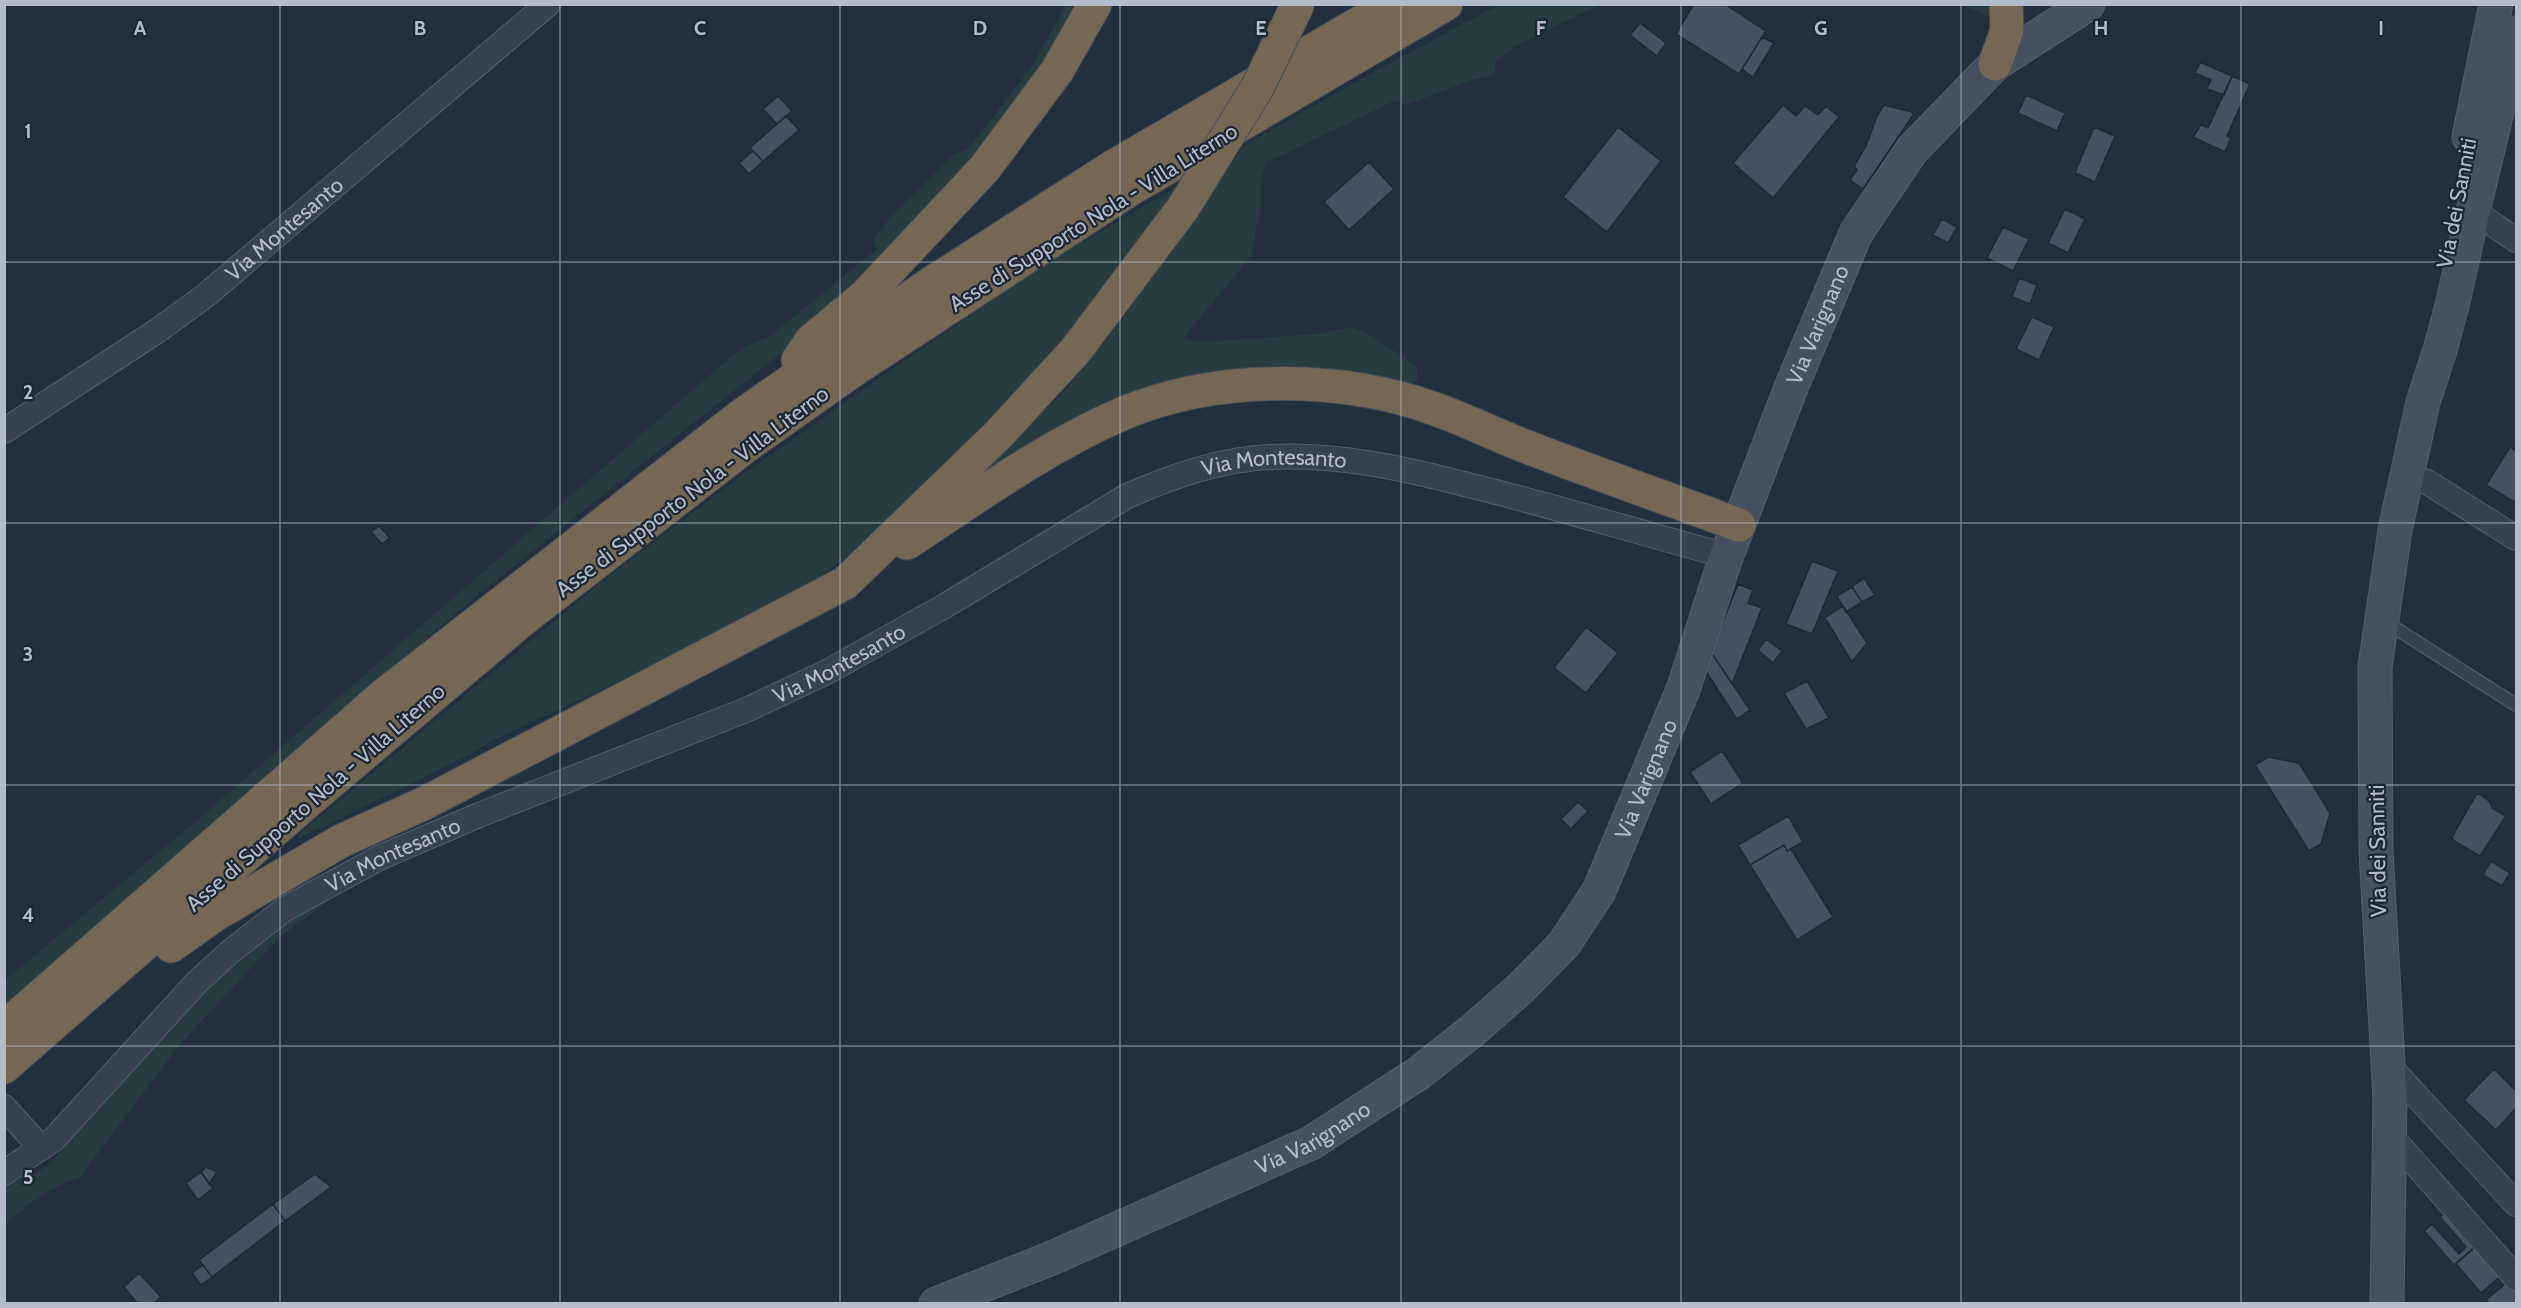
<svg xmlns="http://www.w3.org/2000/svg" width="2521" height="1308" font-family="Cabin,sans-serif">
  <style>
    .grass { fill: #263c3f }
    .building { fill: #455162; stroke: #1f2835; stroke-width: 1.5 }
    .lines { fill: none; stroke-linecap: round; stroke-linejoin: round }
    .lane-casing { stroke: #565f6c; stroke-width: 14 }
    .street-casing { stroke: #565f6c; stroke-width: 26 }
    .secondary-casing { stroke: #565f6c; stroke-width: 35 }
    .highway-casing { stroke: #434c59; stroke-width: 35 }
    .lane { stroke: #38414e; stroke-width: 12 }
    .street { stroke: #38414e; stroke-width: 24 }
    .secondary { stroke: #465061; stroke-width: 33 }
    .highway { stroke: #746855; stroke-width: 33 }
    .highway-bridge-casing { stroke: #434c59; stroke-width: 35; stroke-linecap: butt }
    .highway-bridge { stroke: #746855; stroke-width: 33 }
    .grid { fill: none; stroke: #b4bcc9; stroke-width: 1.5; stroke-opacity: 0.55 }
    .labels { text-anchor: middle; stroke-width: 4.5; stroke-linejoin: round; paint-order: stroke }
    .street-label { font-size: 22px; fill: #b4bcc9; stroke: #1d2633 }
    .grid-label { font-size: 20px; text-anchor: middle; font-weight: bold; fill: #b4bcc9; stroke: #1d2633; stroke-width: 4.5; stroke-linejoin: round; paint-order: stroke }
  </style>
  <rect width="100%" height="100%" fill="#242f3e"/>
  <path class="grass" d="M1066 5H1086L1014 115 849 299 458 611 5 1007V980L195 822 733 355 745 347 770 336 877 249 873 241 889 219 955 154 969 148 1032 66Z
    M1499 5H1599L1515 46 1496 62 1494 75 1475 79 1405 105 1396 100 1266 163 1261 179V205L1251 256 1185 336 1191 341 1203 342 1317 334 1351 327 1363 331 1405 358 1417 368 1418 377 1411 388 1251 376 968 482 1064 392 1117 326 1243 146 1388 64Z
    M1963 5H1995L1996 19Z
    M1180 185 1119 274 1003 412 901 512 840 562 803 588 732 627 490 742 467 756 300 838 298 835 599 584 737 479 878 379 1047 263Z
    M318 898 329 900 278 939 180 1044 80 1177C51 1187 26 1204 5 1225V1184L34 1174 49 1165 179 1006Z"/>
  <path class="building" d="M1694 4H1725L1766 31 1739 74 1676 34Z
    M1640 23 1666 43 1657 56 1630 35Z
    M1762 37 1774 43 1753 77 1742 69Z
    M2200 62 2232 76 2224 95 2207 89 2211 80 2195 73Z
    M2232 76 2250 84 2227 136 2231 138 2225 152 2193 137 2201 125 2208 128Z
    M2026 95 2065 113 2057 131 2018 113Z
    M778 96 792 111 777 124 763 109Z
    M1783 105 1796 116 1805 106 1818 115 1826 106 1839 117 1773 198 1733 163Z
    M1884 105 1912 112 1913 115 1863 189 1850 180 1857 170 1854 166 1866 146 1877 116Z
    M786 116 799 130 763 161 750 148Z
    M1618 127 1661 161 1607 232 1563 197Z
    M2094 127 2115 136 2095 182 2075 173Z
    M753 151 763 161 749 174 739 163Z
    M1369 162 1394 189 1349 230 1324 202Z
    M2065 209 2085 219 2068 253 2048 243Z
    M1942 219 1957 227 1948 243 1933 235Z
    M2003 227 2029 239 2013 271 1987 258Z
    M2019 278 2037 285 2030 304 2012 297Z
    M2032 317 2054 327 2039 360 2016 349Z
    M2510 447 2516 451V503L2486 485Z
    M379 526 390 538 382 544 371 532Z
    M1812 561 1838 571 1812 634 1786 624Z
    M1864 578 1875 595 1862 602 1852 587Z
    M1738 584 1753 590 1748 603 1762 608 1732 684 1711 652Z
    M1852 587 1862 602 1846 612 1837 596Z
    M1843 606 1867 643 1852 662 1825 618Z
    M1586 627 1618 653 1586 693 1554 668Z
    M1766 639 1782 651 1773 663 1758 650Z
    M1711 652 1750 710 1737 719 1701 664Z
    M1807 681 1829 718 1806 729 1784 693Z
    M1722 751 1743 783 1711 804 1690 772Z
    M2268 757 2299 763 2330 813 2321 844 2309 851 2255 765Z
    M2480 794 2490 802 2492 808 2506 816 2480 856 2454 841 2452 837 2476 795Z
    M1578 802 1588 811 1571 829 1561 819Z
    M1788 816 1803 842 1787 851 1784 845 1750 865 1738 845Z
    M1784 845 1787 851 1791 849 1833 917 1797 940 1750 865Z
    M2491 861 2510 873 2502 886 2483 875Z
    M2494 1069 2516 1091V1108L2496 1130 2464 1100Z
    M206 1167 217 1172 209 1184 201 1172Z
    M201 1172 213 1188 198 1200 186 1183Z
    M315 1174 331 1187 285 1221 273 1204Z
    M273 1204 285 1221 212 1277 199 1260Z
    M2448 1210 2478 1244 2454 1265 2424 1231 2432 1224 2459 1254 2466 1247 2440 1217Z
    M2479 1244 2504 1273 2481 1293 2456 1264Z
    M203 1265 212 1277 201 1285 192 1273Z
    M139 1273 161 1297 153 1304H138L124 1287Z
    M2510 1280 2516 1287V1304H2490L2486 1300Z"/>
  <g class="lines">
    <defs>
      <path id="lane" d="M2384 621 2516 705"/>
      <g id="street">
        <path d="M2473 211 2516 240"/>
        <path id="s1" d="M4 431 157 331 205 296 548 4"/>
        <path d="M2407 475 2427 482 2516 538"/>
        <path d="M2389 1066 2516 1204"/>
        <path d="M4 1107 41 1148"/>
        <path d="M2390 1135 2516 1278"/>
        <path id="s2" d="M4 1173 54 1139 197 982 231 951 285 909 379 858 479 815 746 710 827 672 943 607 1127 496C1173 476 1221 459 1271 457 1339 454 1403 468 1468 485 1555 506 1640 533 1727 556"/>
      </g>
      <g id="secondary">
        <path d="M2469 137 2496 4"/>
        <path id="s3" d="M936 1304 1052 1258 1311 1143 1419 1073 1473 1030 1521 988 1564 944 1599 891 1684 687 1724 563 1790 390 1856 233 1912 150 1995 64 2088 4"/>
        <path d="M2387 1304 2390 1099 2376 851 2375 667 2395 530 2423 402 2440 350 2453 302 2473 211 2516 33"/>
      </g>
      <path id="highway" d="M1995 64 2007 30 2006 4
        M798 360 811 341 865 296 985 168 1057 71 1095 4
        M907 543C977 497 1047 446 1124 413 1218 374 1340 375 1435 409 1466 420 1496 435 1527 447 1597 474 1669 499 1739 525
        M171 946 213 916 341 841 425 803 845 583 999 434 1076 350 1183 208
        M4 1028 384 695 742 415 927 286 1114 166 1392 4
        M4 1067 307 802 521 621 746 446 855 369 1129 190 1446 4"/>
    </defs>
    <use href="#lane" class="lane-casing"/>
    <use href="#street" class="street-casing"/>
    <use href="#secondary" class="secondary-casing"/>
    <use href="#highway" class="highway-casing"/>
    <use href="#lane" class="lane"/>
    <use href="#street" class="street"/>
    <use href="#secondary" class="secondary"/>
    <use href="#highway" class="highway"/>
    <defs>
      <path id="highway-bridge" d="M1183 208 1257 88 1298 4"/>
    </defs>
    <use href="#highway-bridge" class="highway-bridge-casing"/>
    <use href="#highway-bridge" class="highway-bridge"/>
  </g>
  <path class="grid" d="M280 4V1304M560 4V1304M840 4V1304M1120 4V1304M1401 4V1304M1681 4V1304M1961 4V1304M2241 4V1304M4 262H2516M4 523H2516M4 785H2516M4 1046H2516"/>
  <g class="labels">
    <g class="street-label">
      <text transform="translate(2456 203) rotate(-79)" y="8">Via dei Sanniti</text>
      <text transform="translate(1093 217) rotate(-32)" y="8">Asse di Supporto Nola - Villa Literno</text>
      <text dy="8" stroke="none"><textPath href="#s1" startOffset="346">Via Montesanto</textPath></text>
      <text dy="8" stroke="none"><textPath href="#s3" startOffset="1402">Via Varignano</textPath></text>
      <text dy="8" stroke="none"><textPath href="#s2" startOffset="1480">Via Montesanto</textPath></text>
      <text transform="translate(692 491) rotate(-37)" y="8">Asse di Supporto Nola - Villa Literno</text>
      <text dy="8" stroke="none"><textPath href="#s2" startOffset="994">Via Montesanto</textPath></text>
      <text dy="8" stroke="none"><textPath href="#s3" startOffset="916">Via Varignano</textPath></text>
      <text transform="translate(315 797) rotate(-41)" y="8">Asse di Supporto Nola - Villa Literno</text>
      <text transform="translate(2377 851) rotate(-91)" y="8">Via dei Sanniti</text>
      <text dy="8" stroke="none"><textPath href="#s2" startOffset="508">Via Montesanto</textPath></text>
      <text dy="8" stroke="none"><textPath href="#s3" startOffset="412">Via Varignano</textPath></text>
    </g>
  </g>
  <g class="grid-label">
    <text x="140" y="35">A</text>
    <text x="420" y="35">B</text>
    <text x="700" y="35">C</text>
    <text x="980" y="35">D</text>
    <text x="1261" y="35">E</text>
    <text x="1541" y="35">F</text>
    <text x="1821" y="35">G</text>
    <text x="2101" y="35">H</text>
    <text x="2381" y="35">I</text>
    <text x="28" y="138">1</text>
    <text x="28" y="399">2</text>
    <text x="28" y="661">3</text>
    <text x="28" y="922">4</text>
    <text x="28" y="1184">5</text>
  </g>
  <rect width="2521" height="1308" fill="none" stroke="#b4bcc9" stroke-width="12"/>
</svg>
